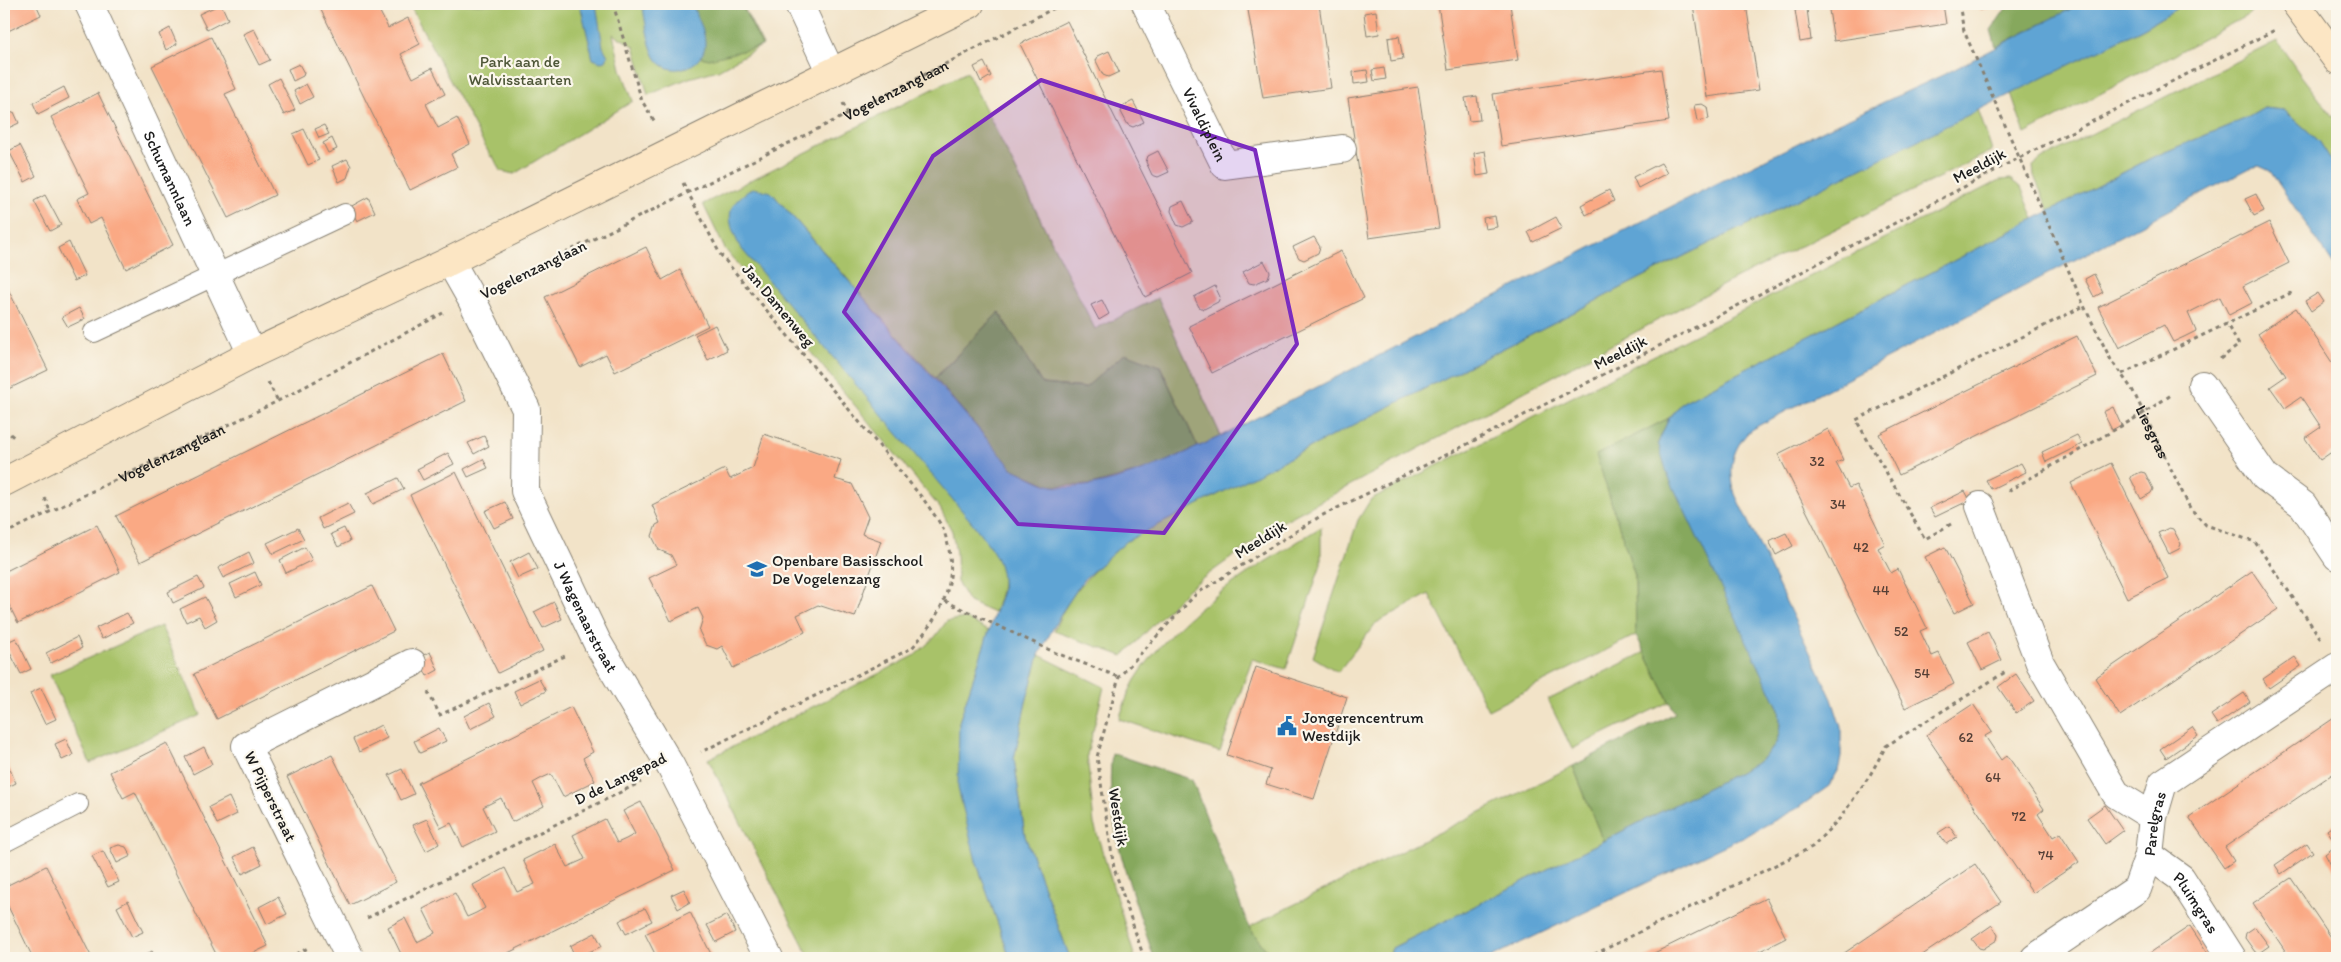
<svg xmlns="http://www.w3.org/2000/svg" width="2341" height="962" font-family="Itim,sans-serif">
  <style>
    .green { fill: #a8c269; stroke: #626f42 }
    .forest { fill: #86a85d; stroke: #51623c }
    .water { fill: #5fa4d4; stroke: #3e6078 }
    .building { fill: #faa984 }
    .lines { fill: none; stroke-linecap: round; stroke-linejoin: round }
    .lane-casing { stroke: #878072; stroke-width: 22 }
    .street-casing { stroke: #878072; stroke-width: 30 }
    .secondary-casing { stroke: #878072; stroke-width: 30 }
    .path { stroke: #878072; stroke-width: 3; stroke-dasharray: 4 4; stroke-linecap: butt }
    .lane { stroke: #fff; stroke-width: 20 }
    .street { stroke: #fff; stroke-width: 28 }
    .secondary { stroke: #fce6c4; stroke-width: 28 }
    .marked { fill: #7b2cbf; fill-opacity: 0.2; stroke: #7b2cbf; stroke-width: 4; stroke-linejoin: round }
    .labels { text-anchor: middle; stroke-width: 4.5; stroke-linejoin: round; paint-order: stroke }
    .number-label { font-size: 14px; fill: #543f36 }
    .park-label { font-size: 16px; fill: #4d5637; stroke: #fbf7ec }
    .street-label { font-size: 16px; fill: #1c1c1c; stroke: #fbf7ec }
    .poi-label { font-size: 16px; fill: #1c1c1c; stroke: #fbf7ec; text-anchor: start }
  </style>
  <rect width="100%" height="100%" fill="#fbf7ec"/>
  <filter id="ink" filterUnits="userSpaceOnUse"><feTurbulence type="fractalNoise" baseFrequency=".02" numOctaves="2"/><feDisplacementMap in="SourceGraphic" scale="10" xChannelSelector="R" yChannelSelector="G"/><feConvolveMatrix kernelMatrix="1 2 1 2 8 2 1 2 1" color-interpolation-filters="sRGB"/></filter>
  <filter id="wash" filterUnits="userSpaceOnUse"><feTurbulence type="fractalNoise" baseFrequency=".0096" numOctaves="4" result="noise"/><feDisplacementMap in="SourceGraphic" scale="20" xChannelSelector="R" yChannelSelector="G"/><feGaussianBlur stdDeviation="1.12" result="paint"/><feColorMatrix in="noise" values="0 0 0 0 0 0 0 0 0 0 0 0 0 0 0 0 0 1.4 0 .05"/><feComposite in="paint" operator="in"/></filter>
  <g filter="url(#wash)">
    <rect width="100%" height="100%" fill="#f2e3c8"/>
    <path class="green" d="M409 4H742L763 45 718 70 689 78 648 95 634 46 613 34 621 69 633 101 514 174 500 171 493 156 491 157Z
      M2184 4H2259L2248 15 2025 134 2011 93 2144 28Z
      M2277 41 2299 73 2337 122V169L2319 141 2284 110 2264 108 2247 118 2153 157 2049 211 2034 176 2033 166 2043 158Z
      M967 72 1095 329 1158 298 1221 436 1198 447 1160 366 1085 388 1042 384 999 312 935 378 771 192 974 525C1001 561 1011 568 994 613L969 602 957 582 956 553 952 531 940 508 725 249 703 204Z
      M1978 109 1992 151 1725 284 1278 524 1188 589 1123 656 1054 631C1070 590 1095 569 1127 541L1670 263Z
      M2011 179 2021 187 2034 219 1683 402 1669 418 1597 455 1635 576 1636 635 1488 710 1429 594 1376 623 1338 672 1313 657 1358 520 1371 499 2000 180Z
      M1321 527V564L1286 669 1252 659 1220 752 1119 719C1124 706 1128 692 1135 680 1179 610 1253 570 1321 527Z
      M965 618 989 631 959 722 976 861 1010 958H810L708 759 914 656 935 637 947 621Z
      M161 626 201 715 90 763 50 675Z
      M1645 652 1669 702 1572 749 1548 700Z
      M1039 655 1104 687 1087 755 1094 824 1135 958H1070L1025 836 1014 759 1026 702Z
      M1573 766 1603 841 1392 948 1389 958H1272L1249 927Z"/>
    <path class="forest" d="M692 4H741L762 46 709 59 700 57C709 42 698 18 692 4Z
      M2009 4H2080L1996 47 1991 30Z
      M999 312 1042 384 1085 388 1125 353 1160 366 1198 447 1149 469 1091 485 1051 486 1013 469 935 378Z
      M1669 418 1658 443 1779 709C1782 738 1778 746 1755 764L1603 841 1573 766 1675 713 1636 635 1635 576 1596 455Z
      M1112 753 1192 780 1249 927 1272 958H1154C1133 893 1103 822 1112 753Z"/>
    <path class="water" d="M580 4H596L603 47 608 56 606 61 601 62 593 59Z
      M642 4H692C697 16 706 32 705 45 703 69 667 79 655 57 647 42 646 21 642 4Z
      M2080 4H2184L2144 28 1670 263 1127 541 1084 579 1060 615 1039 655 1026 702 1014 759 1025 836 1070 958H1010L976 861 958 788 959 722 1002 591C1004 560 991 549 974 525L740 247C727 220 723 206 753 188L771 192 1013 469C1025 474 1039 483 1052 486 1100 495 1177 457 1221 436L1684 200 1834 125 1947 73Z
      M2264 108 2284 110 2319 141 2337 169V270L2270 171 2259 166 2250 168 1752 429C1732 447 1728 467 1735 494L1832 699 1841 727V757L1838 771 1829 786 1798 808 1751 833 1489 958H1389L1392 948 1755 764C1778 746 1782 738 1779 709L1668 476 1658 443 1669 418 1683 402 2153 157 2247 118Z"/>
    <g id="blocks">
      <path class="building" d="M4 4H36L41 15 4 33Z
        M221 4 228 19 207 30 199 14Z
        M318 4H376L388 28 408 18 420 44 401 54 413 78 432 68 445 94 426 104 438 128 457 118 470 144 451 154 457 167 410 190Z
        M1247 4H1319L1331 88 1263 98Z
        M1438 4H1510L1518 60 1448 70Z
        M1693 4H1746L1759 90 1707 97Z
        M1828 4H1943L1946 24 1834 41Z
        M1978 4H1990L1991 8 1979 10Z
        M1807 9 1811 40 1800 42 1795 10Z
        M1376 11 1379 34 1367 36 1364 13Z
        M1067 21 1192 273 1145 297 1020 44Z
        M170 28 177 44 166 50 159 34Z
        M254 29 270 60 259 65 243 34Z
        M1399 36 1403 59 1391 61 1388 38Z
        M211 37 236 89 225 94 275 195 228 218 152 66Z
        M1109 51 1119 72 1108 77 1103 75 1096 61 1098 56Z
        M984 62 991 76 981 82 974 67Z
        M299 64 304 73 303 76 293 81 288 69Z
        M1384 68 1386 79 1374 81 1372 70Z
        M1661 69 1669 121 1501 146 1493 94Z
        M1367 70 1369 82 1354 84 1353 72Z
        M279 78 295 110 284 115 268 84Z
        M306 84 313 97 300 104 294 91Z
        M64 87 69 98 38 114 33 103Z
        M1418 87 1439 228 1369 238 1348 98Z
        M98 93 173 245 126 269 101 218 89 224 77 199 89 193 51 117Z
        M1477 96 1480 120 1469 121 1465 98Z
        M1133 101 1144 122 1133 127 1128 125 1121 112 1123 106Z
        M1702 104 1707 107 1709 119 1697 121 1694 105Z
        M14 112 19 123 4 130V117Z
        M324 125 329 134 319 138 315 129Z
        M304 129 319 160 308 165 293 134Z
        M332 138 337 149 328 153 323 143Z
        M20 145 36 176 25 182 9 151Z
        M1158 151 1169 172 1158 177 1152 175 1146 162 1148 156Z
        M1485 151 1489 174 1477 176 1474 153Z
        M347 159 351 166 347 178 339 182 332 166Z
        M1661 163 1667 173 1638 188 1633 177Z
        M1609 190 1614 201 1586 215 1581 205Z
        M2256 194 2264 211 2254 216 2245 199Z
        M45 195 61 225 50 231 34 201Z
        M368 197 375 212 357 221 350 207Z
        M1183 201 1193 222 1183 227 1177 225 1171 211 1172 206Z
        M1495 216 1497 227 1485 229 1483 218Z
        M1556 217 1562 228 1533 242 1528 232Z
        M2269 222 2289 263 2243 286 2252 303 2229 315 2220 297 2188 313 2196 331 2184 337 2173 342 2164 325 2119 348 2098 307Z
        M1314 237 1320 247 1318 253 1304 260 1299 258 1293 247Z
        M69 242 85 276 74 281 58 248Z
        M646 247 662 280 680 270 708 326 615 372 606 354 580 367 545 297Z
        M1341 251 1364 298 1212 373 1189 326Z
        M1264 261 1270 272 1268 278 1254 284 1249 283 1243 272Z
        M2094 274 2103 292 2094 297 2085 279Z
        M4 281 48 370 4 391Z
        M1215 286 1220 297 1218 302 1204 309 1199 307 1194 297Z
        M2318 293 2324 302 2311 311 2305 301Z
        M1102 300 1109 314 1099 320 1091 305Z
        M79 308 85 319 68 327 62 317Z
        M2296 308 2337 370V451L2336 449 2320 460 2305 438 2321 427 2301 397 2285 408 2270 387 2286 376 2258 334Z
        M715 325 727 350 708 360 695 335Z
        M2077 336 2097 376 1899 475 1879 434Z
        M443 354 466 401 140 562 116 516Z
        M2113 407 2121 425 2112 430 2103 412Z
        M1828 429 1843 460 1836 463 1849 488 1856 485 1885 544 1878 548 1891 573 1898 569 1927 628 1920 631 1932 656 1939 653 1954 684 1905 708 1778 454Z
        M764 434 841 460 835 479 852 484 868 517 862 534 881 541 855 617 818 605 797 615 805 632 733 668 722 646 717 649 706 645 699 631 703 618 698 608 671 621 649 578 676 565 671 555 659 550 652 536 656 525 660 523 652 505 725 469 730 479 753 468Z
        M2077 435 2082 444 2046 462 2042 452Z
        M484 436 489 446 474 454 468 443Z
        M448 453 454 464 423 480 417 469Z
        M483 459 488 468 468 477 464 469Z
        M2021 463 2026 472 1991 489 1986 480Z
        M2111 463 2168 578 2127 598 2071 483Z
        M456 472 543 651 498 673 410 495Z
        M2141 472 2145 473 2153 489 2151 493 2141 499 2130 477Z
        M398 478 404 489 373 504 367 493Z
        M1965 491 1970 500 1935 517 1930 508Z
        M505 502 513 519 494 528 485 511Z
        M348 503 354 514 323 529 318 518Z
        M97 525 120 572 18 623 4 595V572Z
        M298 528 304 539 273 554 267 543Z
        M344 528 350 541 338 547 331 534Z
        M2169 528 2173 529 2181 544 2179 549 2169 554 2158 533Z
        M1786 533 1793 546 1776 555 1769 541Z
        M305 547 312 560 286 573 280 560Z
        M1945 547 1974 603 1954 613 1925 557Z
        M249 552 254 563 223 578 218 568Z
        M529 552 538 569 518 578 510 562Z
        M2252 571 2278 609 2120 716 2095 678Z
        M255 572 261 585 236 597 230 584Z
        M198 577 204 588 173 603 168 592Z
        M372 586 394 631 217 719 194 674Z
        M205 597 217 620 205 627 199 616 186 622 180 609Z
        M554 602 562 619 543 628 534 612Z
        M127 613 133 623 102 639 96 628Z
        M1988 632 2002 660 1982 670 1968 642Z
        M77 637 82 648 51 663 46 653Z
        M16 638 31 669 21 674 5 643Z
        M430 652 438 670 427 676 418 658Z
        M2295 657 2301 666 2269 688 2263 679Z
        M1256 667 1347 697 1314 799 1266 784 1271 770 1227 755Z
        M2016 674 2034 701 2016 713 1998 687Z
        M539 679 546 691 520 704 514 691Z
        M41 688 56 719 45 724 30 693Z
        M2244 693 2250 702 2217 724 2211 715Z
        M489 703 496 716 470 729 464 716Z
        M1973 704 1992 732 1985 736 2001 760 2007 755 2044 809 2038 814 2053 837 2060 833 2079 862 2033 893 1926 735Z
        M571 707 593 752 583 758 595 781 563 797 551 774 542 778 533 783 544 806 512 822 501 798 483 807 495 831 463 847 451 823 441 828 418 783Z
        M2337 716V771L2225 847 2234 861 2224 868 2189 817Z
        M381 725 387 738 359 752 353 739Z
        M2192 727 2198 736 2166 758 2160 749Z
        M439 728 446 741 420 753 414 741Z
        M66 739 73 755 62 760 55 744Z
        M167 743 268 946 243 958H218L135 792 123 798 110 772Z
        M204 747 212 764 193 774 185 757Z
        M332 755 396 882 350 905 287 777Z
        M4 756 16 783 4 789Z
        M402 769 414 794 401 800 389 775Z
        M229 797 237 814 217 824 209 807Z
        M641 802 675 870 498 958H403L388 927 405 918 417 942 435 933 423 909 455 893 467 917 476 913 485 908 473 885 505 868 517 892 535 884 523 860 555 844 567 867 585 859 573 835 605 819 617 843 626 839 635 834 623 811Z
        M2105 805 2123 831 2105 844 2087 818Z
        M427 819 439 844 426 851 413 825Z
        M2337 823V836L2333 839 2327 830Z
        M1949 826 1957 837 1946 844 1938 833Z
        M2307 843 2313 852 2281 874 2275 865Z
        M119 845 126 847 131 856 117 863 110 848Z
        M253 847 262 864 242 874 234 857Z
        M2333 848 2337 854V876L2325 854Z
        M103 851 119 882 108 887 92 856Z
        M1975 864 2001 902 1918 958H1837Z
        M46 866 92 958H33L4 898V887Z
        M2291 878 2337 946V958H2290L2253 903Z
        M684 889 690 902 678 909 671 895Z
        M278 897 287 914 267 924 259 907Z
        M1766 898 1786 938 1746 958H1644Z
        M128 901 143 932 132 937 117 907Z
        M645 908 652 921 626 934 619 921Z
        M690 912 713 958H657L645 934Z
        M727 915 735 932 716 942 707 925Z
        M1992 925 1998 935 1997 940 1983 949 1979 948 1972 939Z
        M2190 926 2211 958H2143L2163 944Z
        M2255 927 2269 946 2259 953 2255 952 2245 938 2246 933Z
        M595 933 602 946 576 958 570 946Z
        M152 951 156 958H142V957Z"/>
    </g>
  </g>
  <g filter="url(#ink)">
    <use href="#blocks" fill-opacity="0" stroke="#878072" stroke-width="1"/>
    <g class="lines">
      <defs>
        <path id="lane" d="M94 332 345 214
          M4 842 78 804"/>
        <g id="street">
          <path id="s4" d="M89 4 252 354"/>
          <path d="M799 4 831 73"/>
          <path id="s5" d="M1146 4 1225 165 1342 149"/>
          <path id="s6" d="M450 261 471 298 526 409 525 491 597 642 671 767 769 958"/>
          <path d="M2202 385 2265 477 2303 505 2337 556"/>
          <path d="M1980 506 2040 663 2116 794 2153 817"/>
          <path id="s7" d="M2149 855 2181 878 2232 958"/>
          <path d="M350 958 246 746 412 663"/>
          <path id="s8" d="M2035 958 2137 889 2149 855 2153 817 2163 783 2337 667"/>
        </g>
        <path id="secondary" d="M2296 4 2337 60
          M4 482 252 354 450 261 970 4"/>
      </defs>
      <use href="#lane" class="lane-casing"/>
      <use href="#street" class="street-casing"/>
      <use href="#secondary" class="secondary-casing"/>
      <g class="path">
        <path d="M613 4 642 101 655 122"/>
        <path id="s1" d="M1959 4 1964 31 2084 306 2111 360 2132 389 2190 508 2206 525 2255 542 2321 639"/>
        <path d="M843 103 848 114"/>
        <path d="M683 183 720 254 924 500C930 509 938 519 943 529 962 578 943 612 912 648L701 752"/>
        <path id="s2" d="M500 285 848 114 1062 4"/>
        <path d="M2220 359 2239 345 2226 323"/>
        <path d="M2122 374 2295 291"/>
        <path d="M268 382 278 401"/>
        <path d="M4 429 16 439"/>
        <path d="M2008 491 2144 413 2171 395"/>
        <path d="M45 498 50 511"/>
        <path d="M1951 524 1925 539 1856 420 2084 306"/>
        <path id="s3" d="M4 534 278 401 443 313"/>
        <path d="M945 601 1056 653 1119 677"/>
        <path d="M428 692 440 715 567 655"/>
        <path d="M367 918 641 782"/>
        <path d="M289 958 308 948"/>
        <path d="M1144 958 1114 868 1097 757 1119 677 1196 594 1319 517 1450 453 1735 307 2017 159 2275 30"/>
        <path d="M1587 958 1812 847 1841 817 1870 775 1886 746 2007 671"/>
      </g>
      <use href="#lane" class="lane"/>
      <use href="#street" class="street"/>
      <use href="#secondary" class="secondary"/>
    </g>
  </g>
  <path class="marked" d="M1041 80 1255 150 1297 344 1164 533 1018 524 844 312 933 156Z"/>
  <defs>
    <symbol id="school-bare" viewBox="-9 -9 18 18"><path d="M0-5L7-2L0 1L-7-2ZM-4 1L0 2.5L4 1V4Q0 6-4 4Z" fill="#1f6fb2" stroke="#fbf7ec" stroke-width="2.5" paint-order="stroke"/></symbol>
    <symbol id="civic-bare" viewBox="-9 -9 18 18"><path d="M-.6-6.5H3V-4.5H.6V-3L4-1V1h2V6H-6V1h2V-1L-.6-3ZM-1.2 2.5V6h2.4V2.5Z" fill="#1f6fb2" stroke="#fbf7ec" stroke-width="2.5" paint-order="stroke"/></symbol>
  </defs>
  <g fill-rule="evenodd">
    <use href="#school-bare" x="743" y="555" width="28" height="28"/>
    <use href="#civic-bare" x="1273" y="712" width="28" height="28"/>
  </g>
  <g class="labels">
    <g class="number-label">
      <text x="1817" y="466">32</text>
      <text x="1838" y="509">34</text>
      <text x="1861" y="552">42</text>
      <text x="1881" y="595">44</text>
      <text x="1901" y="636">52</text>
      <text x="1922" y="678">54</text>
      <text x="1966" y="742">62</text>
      <text x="1993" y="782">64</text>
      <text x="2019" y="821">72</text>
      <text x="2046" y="860">74</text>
    </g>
    <g class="park-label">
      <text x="520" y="67">Park aan de<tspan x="520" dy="18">Walvisstaarten</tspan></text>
    </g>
    <g class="street-label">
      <text dy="6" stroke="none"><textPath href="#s2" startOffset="441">Vogelenzanglaan</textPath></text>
      <text dy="6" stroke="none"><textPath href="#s5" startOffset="134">Vivaldiplein</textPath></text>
      <text transform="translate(1979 165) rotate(-28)" y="6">Meeldijk</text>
      <text dy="6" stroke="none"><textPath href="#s4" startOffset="192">Schumannlaan</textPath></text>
      <text transform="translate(533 269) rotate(-26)" y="6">Vogelenzanglaan</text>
      <text transform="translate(779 305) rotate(50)" y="6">Jan Damenweg</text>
      <text transform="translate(1620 352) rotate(-27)" y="6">Meeldijk</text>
      <text dy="6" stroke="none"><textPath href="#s1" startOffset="471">Liesgras</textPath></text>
      <text dy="6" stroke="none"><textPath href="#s3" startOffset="186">Vogelenzanglaan</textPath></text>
      <text transform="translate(1260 539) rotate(-32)" y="6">Meeldijk</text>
      <text dy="6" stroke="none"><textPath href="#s6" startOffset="388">J Wagenaarstraat</textPath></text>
      <text transform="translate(620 778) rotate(-26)" y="6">D de Langepad</text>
      <text transform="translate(271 796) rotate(64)" y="6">W Pijperstraat</text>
      <text transform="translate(1119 817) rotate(81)" y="6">Westdijk</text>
      <text dy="6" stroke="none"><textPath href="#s8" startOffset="191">Parelgras</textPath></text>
      <text dy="6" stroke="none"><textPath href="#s7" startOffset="68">Pluimgras</textPath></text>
    </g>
    <g class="poi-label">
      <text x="772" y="566">Openbare Basisschool<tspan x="772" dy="18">De Vogelenzang</tspan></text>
      <text x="1302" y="723">Jongerencentrum<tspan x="1302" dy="18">Westdijk</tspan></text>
    </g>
  </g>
  <rect width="2341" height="962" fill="none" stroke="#fbf7ec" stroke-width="20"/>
</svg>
